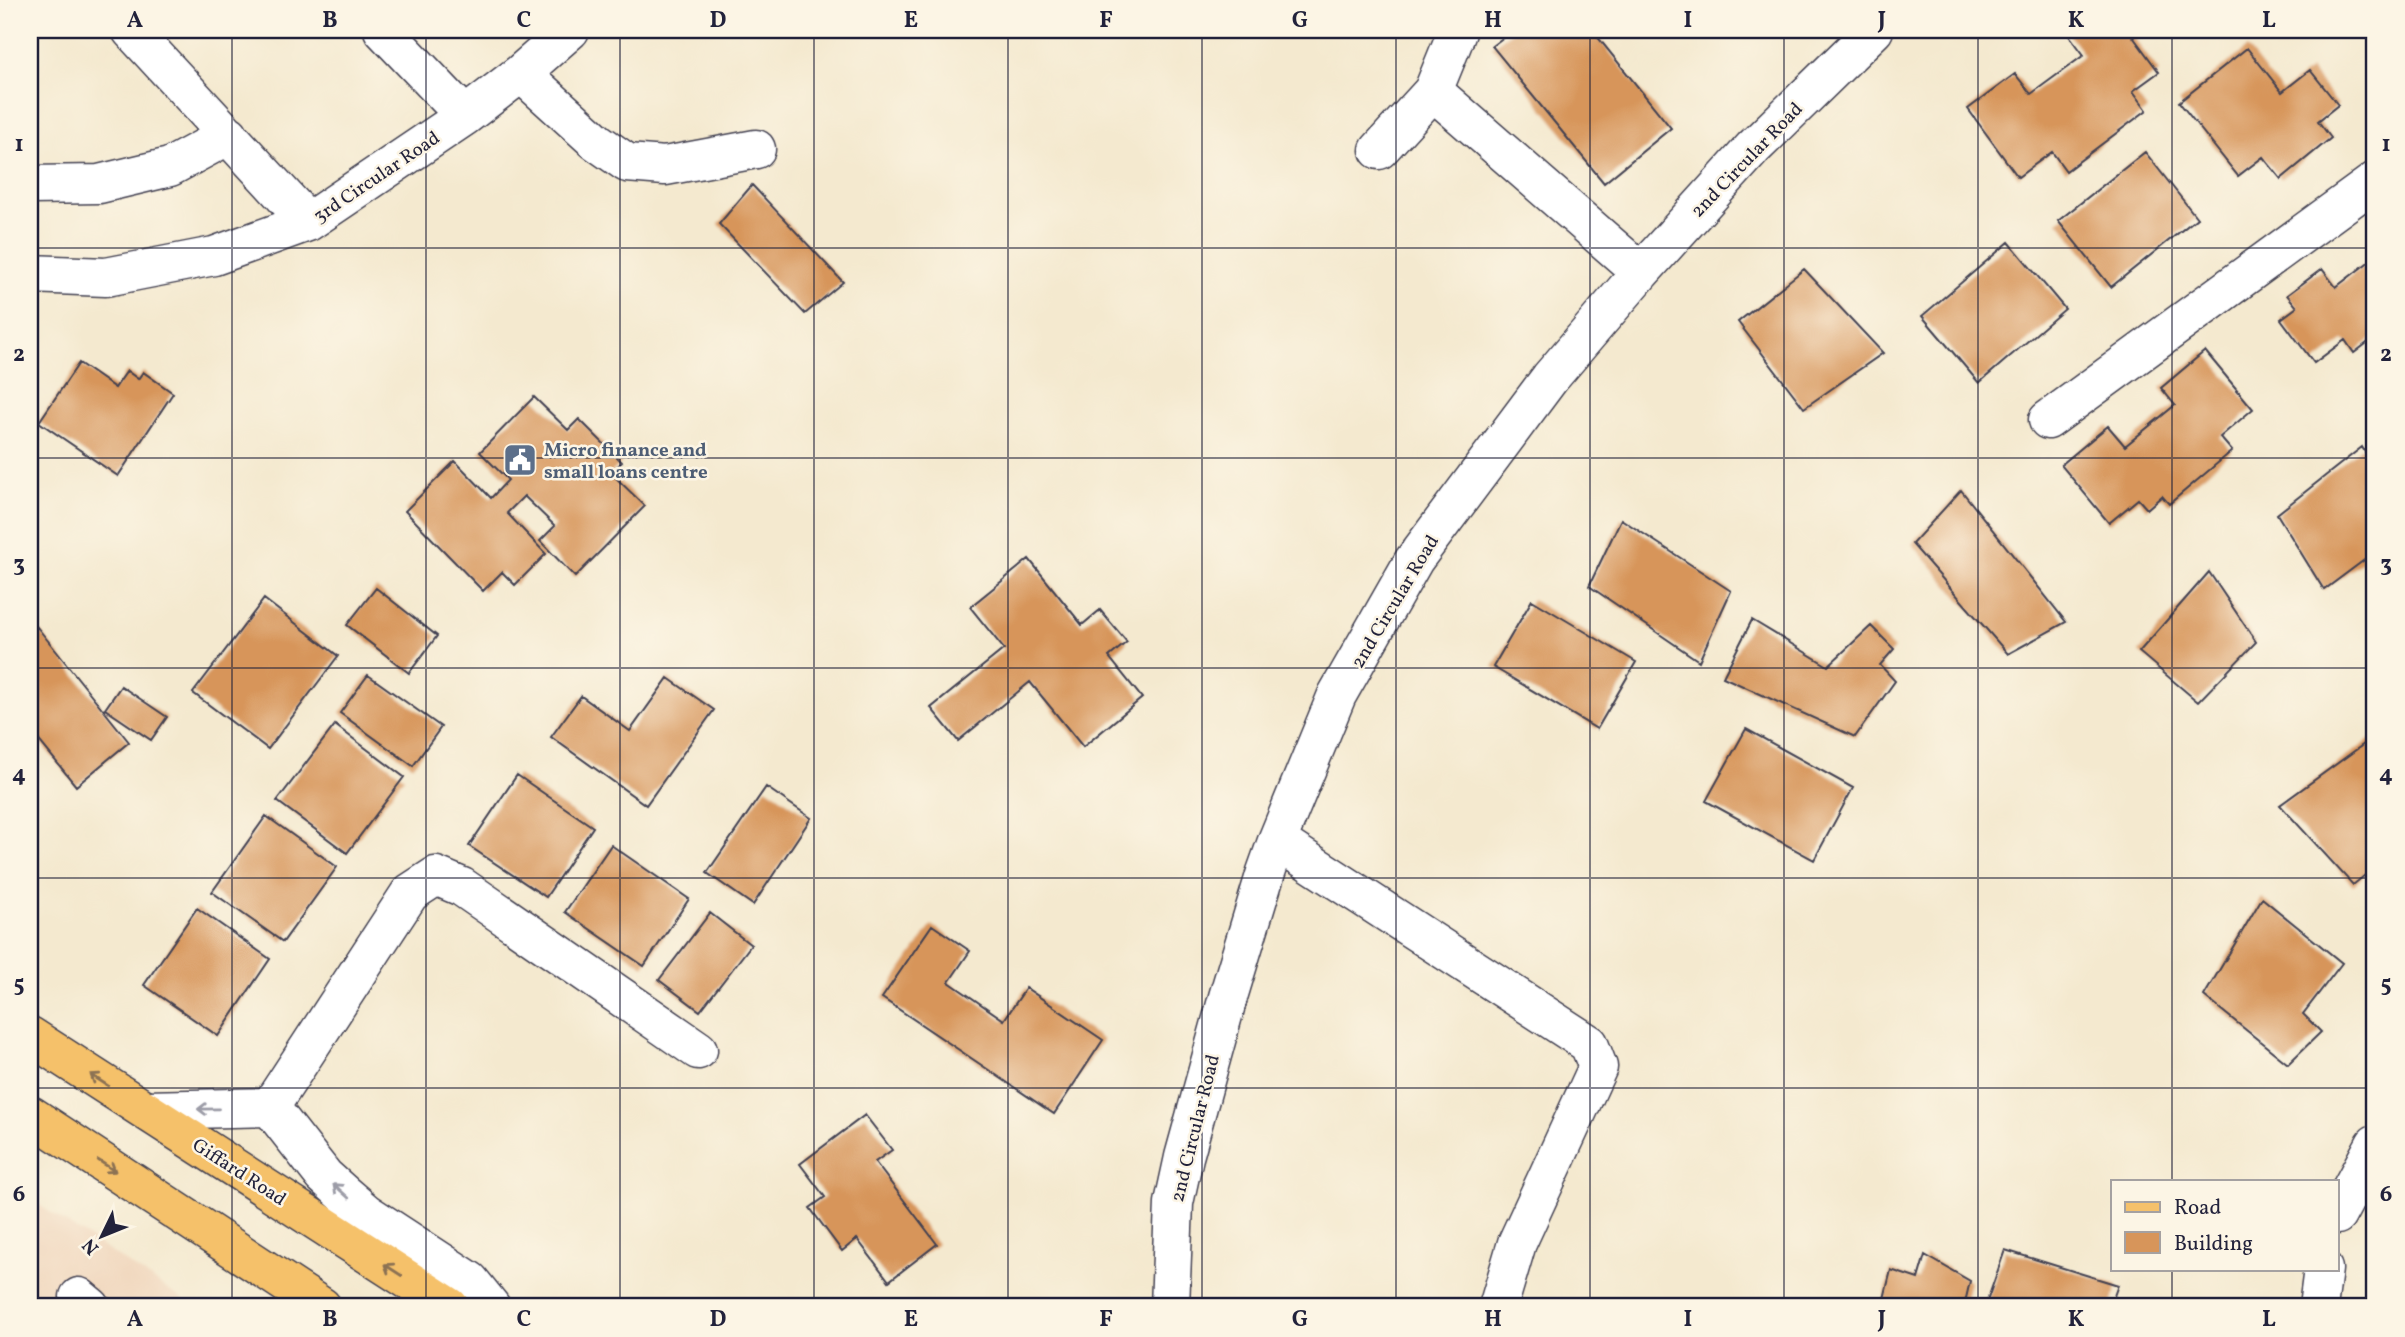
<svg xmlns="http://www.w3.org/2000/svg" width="2405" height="1337" font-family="Vollkorn,serif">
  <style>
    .built { fill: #f0d6bc }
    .building { fill: #d7955a }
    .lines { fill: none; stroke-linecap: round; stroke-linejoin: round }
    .minor-casing { stroke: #424051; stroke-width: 41 }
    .major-casing { stroke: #424051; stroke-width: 41 }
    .minor { stroke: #fff; stroke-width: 38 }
    .major { stroke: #f5c16b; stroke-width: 38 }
    .oneway { stroke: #8c7253 }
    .oneway2 { stroke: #9c9ca7 }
    .grid { fill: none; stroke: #22223b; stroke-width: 2; stroke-opacity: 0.55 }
    .labels { text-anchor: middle; stroke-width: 5; stroke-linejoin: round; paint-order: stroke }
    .street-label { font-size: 19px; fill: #22223b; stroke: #fcf5e5 }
    .service-label { font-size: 19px; font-weight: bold; fill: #4e5e75; stroke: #fcf5e5; text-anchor: start }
    .neatline { fill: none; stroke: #22223b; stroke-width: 2.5 }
    .grid-label { font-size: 23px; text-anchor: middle; font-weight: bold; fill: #22223b }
  </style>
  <rect width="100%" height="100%" fill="#fcf5e5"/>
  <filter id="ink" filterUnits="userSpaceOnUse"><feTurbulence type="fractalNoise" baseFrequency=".0143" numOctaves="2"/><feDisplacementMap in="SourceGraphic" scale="14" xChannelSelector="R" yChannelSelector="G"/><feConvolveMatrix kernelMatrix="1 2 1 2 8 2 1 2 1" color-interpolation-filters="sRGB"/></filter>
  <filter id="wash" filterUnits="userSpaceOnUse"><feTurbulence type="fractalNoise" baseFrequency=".00686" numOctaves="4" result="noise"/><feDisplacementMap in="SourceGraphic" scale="28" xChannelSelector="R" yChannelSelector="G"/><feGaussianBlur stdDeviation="1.57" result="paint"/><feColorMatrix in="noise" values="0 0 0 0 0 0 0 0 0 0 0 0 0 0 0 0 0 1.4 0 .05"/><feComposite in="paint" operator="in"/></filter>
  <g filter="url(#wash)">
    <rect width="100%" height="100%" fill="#f4e9cf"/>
    <path class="built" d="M30 1199 194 1307H30Z"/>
    <g id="blocks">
      <path class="building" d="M1513 30H1592L1671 128 1604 183 1492 46Z
        M2075 30H2128L2159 72 2133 91 2147 110 2066 171 2052 152 2018 177 1968 109 2015 74 2031 94 2084 55 2069 35Z
        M2247 48 2282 92 2310 70 2338 105 2318 121 2331 138 2281 179 2263 157 2238 176 2179 102Z
        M2145 152 2197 218 2111 287 2058 221Z
        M752 185 843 282 805 314 719 224Z
        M2009 242 2065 309 1979 383 1922 316Z
        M2375 257V337L2354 353 2345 340 2314 363 2281 319 2297 307 2287 295 2322 269 2336 287Z
        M1804 269 1883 353 1804 408 1738 322Z
        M2205 351 2253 409 2220 437 2232 451 2169 504 2162 496 2147 509 2138 499 2109 523 2061 465 2108 426 2125 446 2175 405 2161 388Z
        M79 363 115 388 127 371 138 379 143 372 173 393 118 476 39 422Z
        M534 397 568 430 579 419 622 462 611 473 645 506 575 577 540 541 555 526 524 496 507 513 546 554 515 585 502 572 483 591 405 511 455 461 491 498 508 480 480 452Z
        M2362 447 2375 469V552L2324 590 2277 514Z
        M1961 490 2066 622 2008 654 1912 544Z
        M1621 519 1731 591 1699 661 1589 586Z
        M1029 559 1082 625 1100 610 1127 642 1109 657 1142 698 1083 747 1030 682 958 741 931 708 1004 649 970 607Z
        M2209 572 2256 642 2198 702 2139 652Z
        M376 588 437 636 409 673 347 625Z
        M264 599 338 656 268 749 193 693Z
        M1532 600 1636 662 1597 729 1493 667Z
        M1752 620 1828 666 1871 626 1894 649 1880 665 1895 681 1855 737 1723 677Z
        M37 627 129 742 76 786 33 733 30 735V633Z
        M368 675 441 727 413 766 340 713Z
        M668 678 714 710 646 805 551 737 581 696 630 731Z
        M121 686 167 717 151 740 105 709Z
        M335 725 404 777 347 853 277 801Z
        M1746 729 1853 788 1814 860 1706 801Z
        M2375 736V867L2353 885 2280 805Z
        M517 775 593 827 546 897 469 846Z
        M766 787 811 818 753 905 707 873Z
        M266 816 337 867 283 942 212 892Z
        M611 845 689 899 644 966 565 912Z
        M2262 898 2342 963 2303 1014 2321 1032 2288 1064 2204 996Z
        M197 908 270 959 218 1036 144 985Z
        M710 913 751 945 700 1011 659 980Z
        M932 925 970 951 949 982 1004 1020 1026 988 1103 1040 1054 1114 882 998Z
        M865 1115 892 1150 875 1162 937 1244 889 1281 857 1239 842 1251 810 1208 825 1197 800 1164Z
        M2005 1250 2118 1285 2110 1307H1985Z
        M1925 1255 1970 1281 1964 1307H1882L1891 1270 1918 1279Z"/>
    </g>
  </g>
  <g filter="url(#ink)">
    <use href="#blocks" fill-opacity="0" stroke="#424051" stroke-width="2"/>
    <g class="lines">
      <defs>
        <path id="minor" d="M131 30 308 222
          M383 30 465 116
          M521 73 597 142 627 163 665 166 756 149
          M1433 91 1641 272
          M1379 150 1433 91 1457 32
          M30 185 99 184 170 167 229 135
          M30 274 106 277 214 256 308 222 465 116 521 73 570 30
          M2048 420 2375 181
          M1277 841 1589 1044 1598 1067 1517 1243 1498 1307
          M270 1107 410 893 436 876 462 887 698 1050
          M270 1107 324 1176 344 1194 366 1213 470 1281 491 1307
          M146 1110 270 1107
          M2337 1215 2375 1144
          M79 1297 91 1307
          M1170 1307 1174 1203 1184 1157 1228 997 1266 872 1277 841 1337 695 1414 560 1550 378 1641 272 1753 148 1874 30
          M2318 1307 2323 1269"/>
        <path id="major" d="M30 1036 450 1307
          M30 1115 322 1307"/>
      </defs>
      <use href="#minor" class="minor-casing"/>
      <use href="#major" class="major-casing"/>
      <use href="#minor" class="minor"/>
      <use href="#major" class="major"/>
    </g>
    <defs><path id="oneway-shaft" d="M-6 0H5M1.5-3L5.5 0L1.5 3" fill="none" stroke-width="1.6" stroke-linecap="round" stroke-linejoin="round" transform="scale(1.75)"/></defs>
    <g class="oneway">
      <use href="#oneway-shaft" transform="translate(99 1080) rotate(-147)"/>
      <use href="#oneway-shaft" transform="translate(107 1166) rotate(33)"/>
      <use href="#oneway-shaft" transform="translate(393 1270) rotate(-147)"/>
    </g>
    <g class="oneway2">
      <use href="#oneway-shaft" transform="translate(208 1109) rotate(179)"/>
      <use href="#oneway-shaft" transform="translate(341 1191) rotate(-138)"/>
    </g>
  </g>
  <path class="grid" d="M232 30V1307M426 30V1307M620 30V1307M814 30V1307M1008 30V1307M1202 30V1307M1396 30V1307M1590 30V1307M1784 30V1307M1978 30V1307M2172 30V1181M30 248H2375M30 458H2375M30 668H2375M30 878H2375M30 1088H2375M2172 1269V1307"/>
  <defs>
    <symbol id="civic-square" viewBox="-11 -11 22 22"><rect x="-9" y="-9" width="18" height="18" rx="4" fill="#5c6f8a" stroke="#fcf5e5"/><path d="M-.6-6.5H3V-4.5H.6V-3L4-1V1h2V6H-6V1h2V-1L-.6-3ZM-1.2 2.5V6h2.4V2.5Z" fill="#fff"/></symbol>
  </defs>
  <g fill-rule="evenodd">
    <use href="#civic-square" x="501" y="441" width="38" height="38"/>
  </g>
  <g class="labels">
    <g class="street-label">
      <text transform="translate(1746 159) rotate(-46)" y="7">2nd Circular Road</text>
      <text transform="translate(376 176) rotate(-34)" y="7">3rd Circular Road</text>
      <text transform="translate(1394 601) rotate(-59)" y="7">2nd Circular Road</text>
      <text transform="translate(1194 1128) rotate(-76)" y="7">2nd Circular Road</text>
      <text transform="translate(240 1171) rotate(33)" y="7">Giffard Road</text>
    </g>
    <g class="service-label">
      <text x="544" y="456">Micro finance and<tspan x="544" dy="22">small loans centre</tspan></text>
    </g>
  </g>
  <rect width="2405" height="1337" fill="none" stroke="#fcf5e5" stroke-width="77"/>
  <rect x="2111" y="1180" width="228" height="91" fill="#fcf5e5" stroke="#a5a1a1" stroke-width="2"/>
  <rect x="2125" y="1202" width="35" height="10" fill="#f5c16b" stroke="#a5a1a1" stroke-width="2"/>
  <text x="2174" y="1214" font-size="21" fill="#22223b">Road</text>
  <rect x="2125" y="1232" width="35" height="21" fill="#d7955a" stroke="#a5a1a1" stroke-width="2"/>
  <text x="2174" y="1250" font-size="21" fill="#22223b">Building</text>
  <g transform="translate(102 1236) rotate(227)" stroke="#fcf5e5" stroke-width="5" paint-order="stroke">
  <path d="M0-5L12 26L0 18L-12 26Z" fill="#22223b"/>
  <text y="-10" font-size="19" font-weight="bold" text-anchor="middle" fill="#22223b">N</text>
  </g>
  <rect x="38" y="38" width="2328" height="1260" class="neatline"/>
  <g class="grid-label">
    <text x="135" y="27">A</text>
    <text x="330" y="27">B</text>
    <text x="524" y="27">C</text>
    <text x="718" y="27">D</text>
    <text x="911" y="27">E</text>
    <text x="1106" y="27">F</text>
    <text x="1300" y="27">G</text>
    <text x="1493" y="27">H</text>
    <text x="1688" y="27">I</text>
    <text x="1882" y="27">J</text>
    <text x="2076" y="27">K</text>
    <text x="2269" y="27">L</text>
    <text x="19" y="151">1</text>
    <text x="2386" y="151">1</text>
    <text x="19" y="361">2</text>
    <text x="2386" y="361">2</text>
    <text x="19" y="571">3</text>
    <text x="2386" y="571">3</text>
    <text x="19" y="781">4</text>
    <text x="2386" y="781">4</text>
    <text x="19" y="991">5</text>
    <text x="2386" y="991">5</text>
    <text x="19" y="1201">6</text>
    <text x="2386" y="1201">6</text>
    <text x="135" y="1326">A</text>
    <text x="330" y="1326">B</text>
    <text x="524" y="1326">C</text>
    <text x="718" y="1326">D</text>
    <text x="911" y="1326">E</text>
    <text x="1106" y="1326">F</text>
    <text x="1300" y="1326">G</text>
    <text x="1493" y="1326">H</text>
    <text x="1688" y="1326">I</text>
    <text x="1882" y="1326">J</text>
    <text x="2076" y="1326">K</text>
    <text x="2269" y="1326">L</text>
  </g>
</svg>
